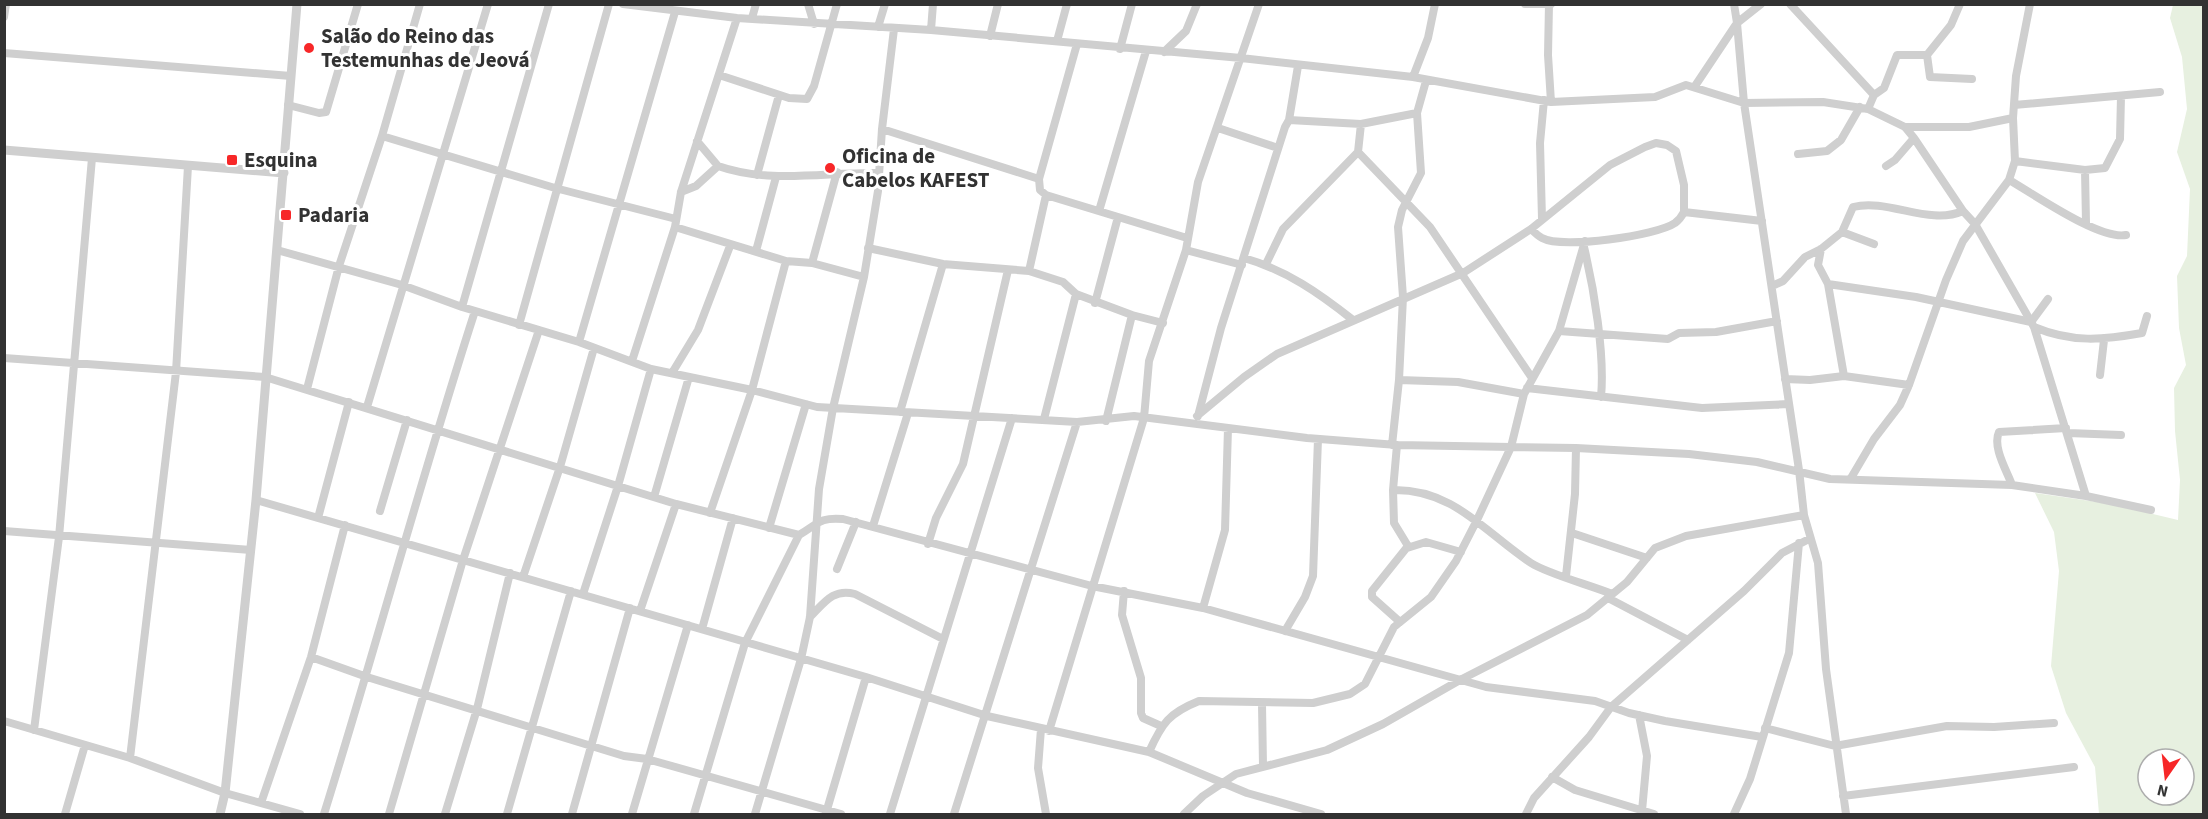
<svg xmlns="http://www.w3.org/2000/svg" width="2208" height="819" font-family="'Source Sans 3',sans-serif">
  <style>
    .green { fill: #e7f0e0; fill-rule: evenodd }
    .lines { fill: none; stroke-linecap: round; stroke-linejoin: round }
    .minor { stroke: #cfcfcf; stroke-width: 8 }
    .tertiary { stroke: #cfcfcf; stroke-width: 9 }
    .poi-dot { fill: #f72728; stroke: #fff; stroke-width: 2 }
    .labels { text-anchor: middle; stroke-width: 6; stroke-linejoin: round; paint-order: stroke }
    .poi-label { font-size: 21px; font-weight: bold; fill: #323232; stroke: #fff; text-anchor: start }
  </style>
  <rect width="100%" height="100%" fill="#fff"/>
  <path class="green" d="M2173 5H2203V814H2099L2095 767 2066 713 2051 666 2059 571 2054 532 2035 493 2111 504 2178 520 2180 480 2175 431 2174 388 2186 365 2179 328 2177 276 2187 256 2190 189 2177 152 2187 109 2182 57 2170 18ZM2148 759H2184V795H2148Z"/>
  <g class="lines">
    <path class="minor" d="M623 4 737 18 931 30 1241 58 1413 77 1551 102 1655 97 1686 85 1744 103 1823 102 1868 109
      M808 4 814 24
      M1525 4H1551
      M1549 4 1548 55 1551 102
      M1761 4 1737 23 1744 103 1799 470 1804 515 1818 563 1826 669 1846 814
      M1790 4 1874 95 1868 109 1905 127 1914 138 1963 211 1975 224 2034 327 2086 496
      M4 17 6 4
      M752 18 756 4
      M878 27 885 4
      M931 30 933 4
      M990 36 998 4
      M1057 41 1067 4
      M1077 44 1039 179 1040 190 1046 195 1187 238
      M1120 49 1132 4
      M1164 52 1186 31 1197 4
      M4 53 291 76
      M1927 55 1930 77 1972 79
      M719 75 789 98 807 99 814 86 837 4
      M1413 77 1428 38 1435 4
      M1695 86 1737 23 1734 4
      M1874 95 1884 88 1897 55H1927L1951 25 1960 4
      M288 105 319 113 326 112 358 4
      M2014 105 2160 92
      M1289 120 1298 66
      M1905 127H1969L2013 118
      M1218 128 1278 148
      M882 129 1039 179
      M382 136 555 188 676 219
      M697 141 718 166
      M1358 152 1430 227 1532 378
      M1798 154 1827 151 1841 140 1860 107
      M2015 161 2085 170 2105 168 2120 139 2121 96
      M1886 166 1895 160 1914 138
      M2085 170 2086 223
      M757 175 779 95
      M2009 180C2034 194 2099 240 2126 235
      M681 192 696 186 718 166C769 184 825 172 878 173
      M1099 211 1146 51
      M1684 212 1762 221
      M1542 219 1540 143 1544 100
      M675 227 786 261 812 263 864 277
      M1842 232 1874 244
      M1584 247C1594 289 1605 354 1601 397
      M868 248 943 264 1029 271 1063 282 1076 294 1132 315 1106 421
      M1821 249 1818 265 1828 284 1916 297 2031 322 2048 299
      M277 250 402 285 462 307 579 342 651 369 752 390 817 407 1077 422 1134 416 1307 438 1397 445 1576 448 1689 454 1757 462 1830 479 2012 485 2086 496 2151 510
      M1186 250 1242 265
      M756 251 776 177
      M1244 258C1286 270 1319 293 1353 320
      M812 263 837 172
      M1266 264 1283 229 1358 152 1361 124
      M1029 271 1046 195
      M1828 284 1844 376
      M1772 286 1783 281 1805 257 1821 249 1842 232 1853 207C1888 198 1929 226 1963 211
      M1095 303 1118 217
      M462 307 549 4
      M1132 315 1163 323
      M519 325 609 4
      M2034 327C2072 343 2103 340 2142 333L2147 316
      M1559 331 1668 339 1679 333 1716 332 1777 321
      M579 342 675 12
      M4 358 265 377 676 504 799 535C818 524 819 517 843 519L1092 586 1203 608 1486 687 1595 701 1629 713 1665 721 1762 737
      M632 361 675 227 681 192 737 18
      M672 373 698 330 730 246
      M2100 375 2104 340
      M1785 379 1810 380 1844 376 1909 385
      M1399 380 1458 382 1524 394
      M1527 388 1702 408 1789 404
      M307 389 339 266 382 136 420 4
      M367 407 488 4
      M900 412 943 264
      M1197 416 1244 377 1277 354 1463 273 1531 229 1610 165 1645 147 1656 143 1667 145 1676 151 1684 185V212C1682 216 1679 220 1675 223 1656 236 1562 249 1542 238 1538 236 1534 232 1531 229
      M1198 416 1221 328 1285 127 1289 120 1361 124 1417 113
      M1044 419 1076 294
      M2068 433 2121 435
      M1392 445 1399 380 1403 297 1398 227 1402 210 1421 173 1417 113 1426 81
      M1397 445 1393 490 1394 523 1408 546 1372 591V597L1400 622
      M1851 478 1874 439 1900 405 1909 385 1946 280 1963 241 2009 180 2015 161 2013 118 2016 76 2030 4
      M2012 485C2007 471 1992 447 1999 432L2066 428
      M1393 490C1454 489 1484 532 1531 563 1548 574 1590 585 1612 594
      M654 497 689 377
      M256 500 866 677 987 716 1149 752 1247 793 1321 814
      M380 511 407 420
      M710 513 752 390 786 261
      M318 518 349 402
      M873 526 908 413
      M769 528 806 404
      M4 531 251 550
      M1572 533 1647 558
      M928 544 936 518 963 464 1008 270
      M1407 548 1426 542 1461 552
      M837 569 856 522
      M1566 576 1575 494 1576 448
      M523 577 560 467 594 348
      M1124 591 1122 615 1141 678V713L1143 718 1161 726
      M583 594 618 486 651 369
      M1608 598 1688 640
      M1203 608 1225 530 1228 428
      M640 611 676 504
      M810 617C824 603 833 588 855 594L943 639
      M702 629 733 518
      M1285 631 1305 597 1313 576 1318 439
      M311 657 367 677 624 756 647 759 841 814
      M1262 704 1263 766
      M1639 715 1647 756 1642 811
      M4 721 130 758 225 793 300 814
      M1765 728 1835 746 1947 726 1994 727 2054 723
      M1041 729 1038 768 1046 814
      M34 730 59 537 92 158
      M1049 731 1144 418 1149 361 1186 250 1198 182 1259 4
      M1149 752C1162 723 1169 713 1199 701L1313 703 1350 694 1365 684 1394 627 1431 597 1456 561 1477 520 1511 447 1524 394 1559 331 1585 241
      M130 758 176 372 188 166
      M1552 777 1575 790 1654 814
      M1843 796 2074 767
      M261 803 311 657 345 525
      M826 813 866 677
      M65 814 85 745
      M324 814C376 647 421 478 475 311
      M389 814 463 560 539 330
      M445 814 477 709 510 573
      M507 814 571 591
      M572 814 630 608
      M632 814 688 625
      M694 814 745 643 799 535
      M755 814 801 659 810 617 819 489 833 408 864 277 878 191 882 129 894 29
      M890 814 1012 418
      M954 814 1077 422
      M1184 814 1203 796 1236 774 1327 750 1383 724 1460 680 1587 615 1627 582 1655 548 1686 536 1804 515
      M1526 814 1534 798 1589 737 1611 707 1744 591 1782 553 1809 539
      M1734 814 1750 779 1789 653 1799 543"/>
    <path class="tertiary" d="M4 150 284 173
      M220 814 225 793 256 500 297 4"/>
  </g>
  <g class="poi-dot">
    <circle cx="309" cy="48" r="6"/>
    <rect x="226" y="154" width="12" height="12" rx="3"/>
    <circle cx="830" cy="168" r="6"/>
    <rect x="280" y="209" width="12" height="12" rx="3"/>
  </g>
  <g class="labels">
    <g class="poi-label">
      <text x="321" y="43">Salão do Reino das<tspan x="321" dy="24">Testemunhas de Jeová</tspan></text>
      <text x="842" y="163">Oficina de<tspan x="842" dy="24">Cabelos KAFEST</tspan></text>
      <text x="244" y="167">Esquina</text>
      <text x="298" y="222">Padaria</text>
    </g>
  </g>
  <rect width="2208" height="819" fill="none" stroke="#323232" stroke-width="12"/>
  <g transform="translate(2166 777) rotate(194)"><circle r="28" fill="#ffffff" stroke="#adadad" stroke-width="1.5"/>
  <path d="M0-4.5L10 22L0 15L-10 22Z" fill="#f72728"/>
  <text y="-9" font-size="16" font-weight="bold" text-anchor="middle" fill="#323232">N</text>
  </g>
</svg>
